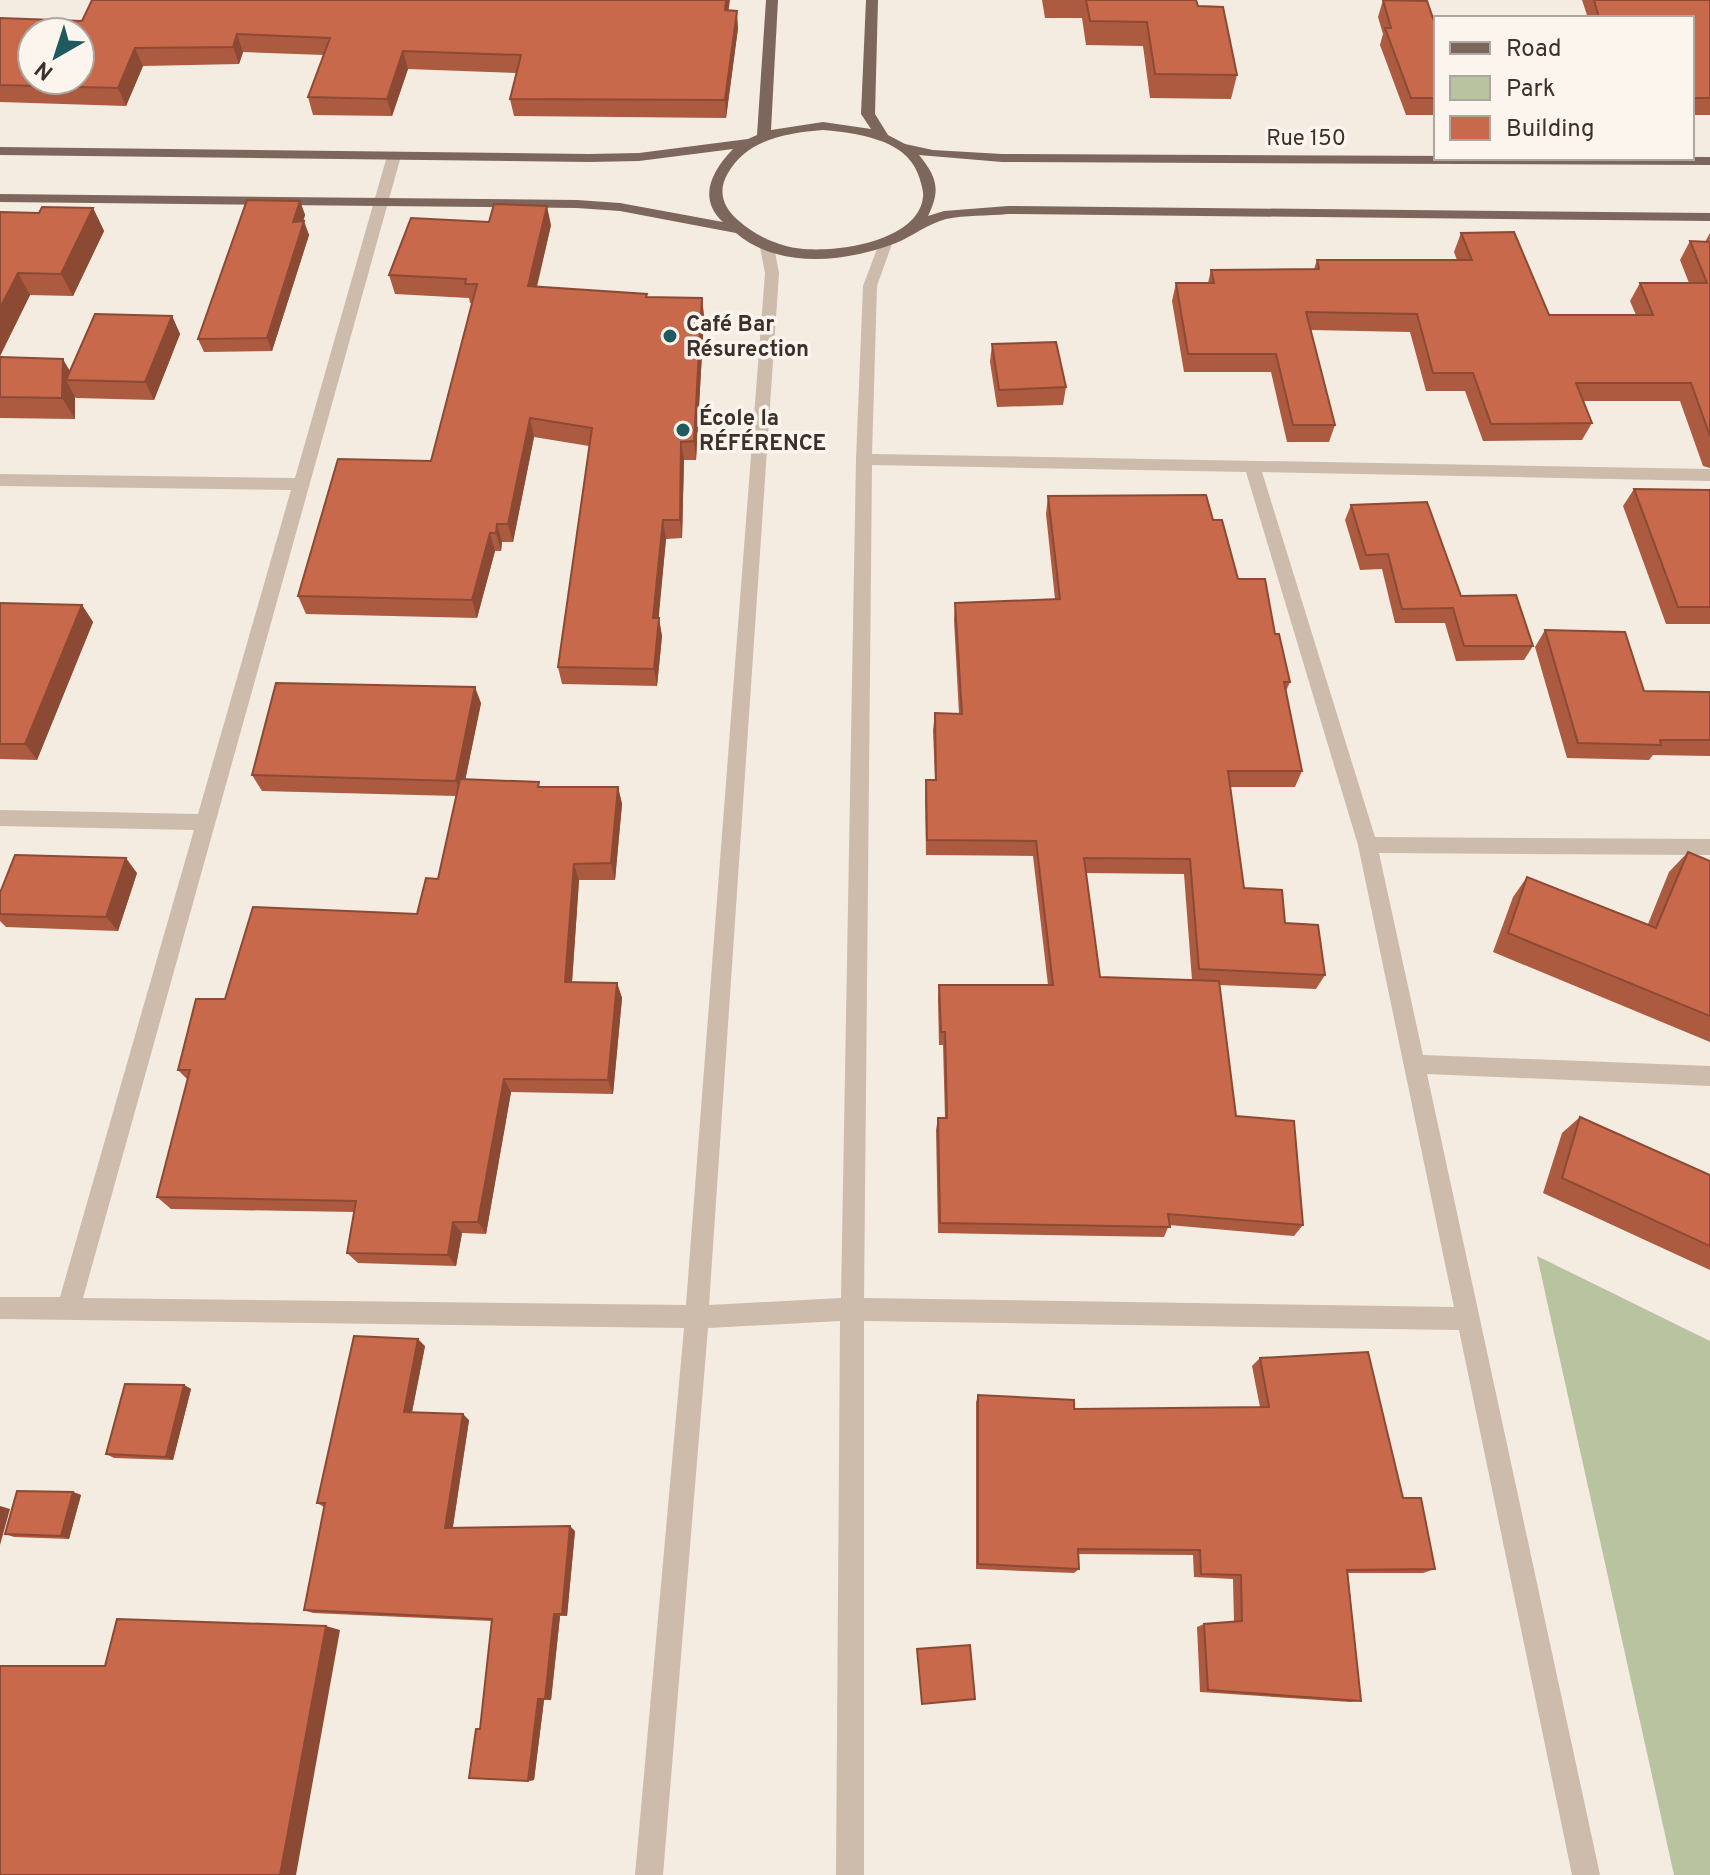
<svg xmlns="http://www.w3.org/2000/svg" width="1710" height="1875" font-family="Overpass,sans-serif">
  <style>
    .green { fill: #b8c4a0 }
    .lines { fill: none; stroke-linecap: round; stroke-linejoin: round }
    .minor { fill: #cdbbac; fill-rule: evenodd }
    .major { fill: #7d675c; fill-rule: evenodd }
    .wall { fill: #ac5a40; fill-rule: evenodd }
    .shaded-wall { fill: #8c4a34 }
    .building { fill: #c8694b; stroke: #8c4a34; stroke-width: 2; fill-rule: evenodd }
    .poi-dot { fill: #1f5a5e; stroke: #fbf5ee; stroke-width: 3 }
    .labels { text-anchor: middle; stroke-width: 7; stroke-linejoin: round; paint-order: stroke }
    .far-street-label { font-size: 22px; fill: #3b302b; stroke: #fbf5ee }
    .far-poi-label { font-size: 22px; font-weight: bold; fill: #3b302b; stroke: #fbf5ee; text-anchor: start }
  </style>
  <rect width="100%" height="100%" fill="#f4ebe1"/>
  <path class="green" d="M1537 1256 1710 1341V1875H1674Z"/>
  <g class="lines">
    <path class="minor" d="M394 152 401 156 83 1298 686 1305 765 273 760 247 762 244 767 242 774 247 779 273 709 1305 841 1298 856 459 863 286 880 241 885 239 892 244 877 286 872 454 1710 469V481L1262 472 1375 837 1710 839V855L1379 853 1423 1055 1710 1066V1086L1427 1074 1600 1875H1572L1459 1330 864 1321V1875H836L840 1321 708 1328 663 1875H635L684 1328 0 1319V1297H60L194 830 0 826V810L198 814 291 490 0 486V474L295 478 387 156ZM872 465 1246 472 1358 845 1454 1307 864 1298Z"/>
    <path class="major" d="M766 0H778L771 130 823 122 871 129 861 114 866 0H878L875 114 888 135 905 144 933 150 1002 154 1710 157V165L1002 162 919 155C937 177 941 190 928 216L944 211 1008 206 1710 213V221L1008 214C988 216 965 215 946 219 927 224 913 236 896 243 847 262 779 270 736 233L620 211 577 208 0 202V194L577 200 620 203 723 222C697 198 712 171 733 149L639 161 589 162 0 155V147L589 154 639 153 748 139 757 135ZM823 130C854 133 905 138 918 174 920 179 924 191 923 197 918 245 821 256 786 246 767 241 753 233 739 221 723 208 717 191 728 173 747 139 787 133 823 130Z"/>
  </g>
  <path class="wall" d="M1042 0H1196L1198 6 1237 75 1231 99 1150 98 1143 46 1086 45 1082 18H1045Z
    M1383 0 1436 27V115H1406L1380 45 1383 34 1378 17Z
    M1582 0H1710V115H1692V18H1588Z
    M729 10 738 28 726 118 514 116 510 99 517 73 408 69 392 116 313 115 308 97 324 55 243 52 239 64 143 66 126 106 0 102V18L82 21Z
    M300 201 305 215 303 222 309 235 272 351 204 352 198 339Z
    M93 208 104 231 73 296 30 295 0 356V212L39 213Z
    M489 222 551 225 537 287 647 297 702 298 704 317 696 460H684L682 538 666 539 658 618 662 636 657 686 562 684 558 667 589 446 534 437 513 542H502L501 551H495L477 618 306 614 298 596 431 461 472 303H470L469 298 395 294 389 275Z
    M1461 233 1549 315H1636L1630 301 1640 283H1689L1680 260 1690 241 1705 242 1710 233V468L1703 466 1680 401H1583L1592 423 1582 440 1483 441 1465 391H1426L1410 332 1311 330 1335 425 1329 442H1287L1271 372H1184L1172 301 1176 283H1208L1211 270 1314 269 1317 260H1457L1454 252Z
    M172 316 180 334 154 400 76 398 75 397V419L0 418V357L70 371Z
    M992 344 1066 387 1063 405 997 407 990 362Z
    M1634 489 1710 490V624H1666L1623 506Z
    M1048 496 1213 520 1238 579 1275 634 1290 682 1286 691 1302 771 1295 787H1230L1244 888 1285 923 1325 975 1316 989 1219 985 1236 1116 1303 1225 1294 1236 1169 1225 1164 1237 938 1233 936 1130 938 1118H945L943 1045H939L938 999 939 985H1048L1033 856 926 855 925 796 926 780H935L933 730 935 713 959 714 954 620 955 603 1055 599 1046 514ZM1086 873 1184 874 1192 980 1100 977Z
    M1351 505 1461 596 1533 646 1524 660 1456 661 1445 623H1395L1382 569 1360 570 1345 520Z
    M0 603 82 605 93 622 37 760 0 759Z
    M1545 630 1644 691 1710 692V756L1653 755 1649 760 1567 758 1535 647Z
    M481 703 465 780 540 787H618L622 804 615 880H579L572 982 617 983 622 998 613 1094 511 1092 486 1234 462 1233 456 1266 358 1263 347 1253 354 1212 171 1209 157 1197 188 1080 178 1070 225 999 417 914 438 879 456 796 262 791 252 775Z
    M1688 852 1710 861V1042L1493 952 1513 897 1527 877 1648 924 1669 872Z
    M137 873 118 931 6 927 0 921V893Z
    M1580 1117 1710 1175V1270L1543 1193 1562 1133Z
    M425 1346 412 1412 469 1420 453 1527 575 1531 567 1616H560L551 1700H544L534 1780 528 1781 480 1729 492 1621 313 1613 304 1610 324 1507 317 1503Z
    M1260 1358 1403 1498 1435 1569 1423 1573H1348L1361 1701 1350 1702 1200 1692 1197 1627 1204 1624 1234 1622 1233 1579 1194 1577 1193 1555 1078 1554 1079 1569 1074 1573 976 1569V1402L978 1395 1074 1409 1260 1407 1252 1366Z
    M184 1385 191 1389 173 1460 114 1458 106 1454Z
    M73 1492 81 1495 69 1539 14 1537 5 1534Z"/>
  <path class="shaded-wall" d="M726 0H730L726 28 725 10Z
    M737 11 738 28 726 118 725 100Z
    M237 34 243 52 239 64 233 47Z
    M135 48 143 66 126 106 118 88Z
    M403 51 408 69 392 116 387 99Z
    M300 201 305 215 298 235 293 222Z
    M547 206 551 225 532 305 528 286Z
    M93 208 104 231 73 296 61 274Z
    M304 221 309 235 272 351 267 338Z
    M18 273 30 295 0 356V308Z
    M702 298 704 317 696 460 694 441Z
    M172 316 180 334 154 400 145 382Z
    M63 359 75 380H66L75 397V419L62 398Z
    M530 418 534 437 513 542 508 524Z
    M681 442 684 460 682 538 680 520Z
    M663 520 666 539 657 636 653 618Z
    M497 524 502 542 501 551 496 533Z
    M490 533 495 551 477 618 472 600Z
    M82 605 93 622 37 760 25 744Z
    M659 618 662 636 657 686 654 669Z
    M475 687 481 703 462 796 456 781Z
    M618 787 622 804 615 880 611 863Z
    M126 858 137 873 118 931 106 917Z
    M574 864 579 880 571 997 565 982Z
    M617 983 622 998 613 1094 608 1080Z
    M504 1079 511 1092 486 1234 478 1222Z
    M453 1222 462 1233 456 1266 448 1255Z
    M418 1339 425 1346 411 1417 404 1412Z
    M184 1385 191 1389 173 1460 166 1457Z
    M463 1414 469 1420 452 1532 445 1528Z
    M73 1492 81 1495 69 1539 61 1536Z
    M0 1506 10 1509 0 1545Z
    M570 1526 575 1531 567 1616 562 1614Z
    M554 1614 560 1616 551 1700 545 1699Z
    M326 1626 340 1630 296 1875H280Z
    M538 1699 544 1700 534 1780 528 1781Z"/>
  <path class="building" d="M92 0H726L725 10 737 11 725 100 510 99 521 55 403 51 387 99 308 97 330 38 237 34 233 47 135 48 118 88 0 85V18L82 21ZM32 32H80V80H32Z
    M1086 0H1196L1198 6 1223 7 1237 75 1155 74 1147 22 1090 21Z
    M1383 0 1427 1 1436 27V98H1411L1385 28H1391Z
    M1594 0H1710V98H1692V18H1599Z
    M247 200 300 201 293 222 304 221 267 338 198 339Z
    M494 204 547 206 528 286 647 294 646 297 702 298 694 441 681 442 680 520H663L653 618H659L654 669 558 667 592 428 530 418 508 524H497L496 533H490L472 600 298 596 338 459 431 461 477 284H465L466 279 389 275 411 218 489 222Z
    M42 207 93 208 61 274 18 273 0 308V212L39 213Z
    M1514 232 1549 315H1653L1640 283H1707L1690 241 1710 242V436L1691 383H1576L1592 423 1491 424 1473 373H1433L1417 314 1306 312 1335 425H1293L1276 354H1188L1176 283H1214L1211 270 1319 269 1317 260H1472L1461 233Z
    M95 314 172 316 145 382 66 380Z
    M1056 342 1066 387 999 390 992 344Z
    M0 357 63 359 62 398 0 397Z
    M1634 489 1710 490V607H1678Z
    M1206 495 1213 520H1222L1238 579H1265L1275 634H1279L1290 682H1284L1302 771H1228L1244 888 1282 890 1285 923 1318 925 1325 975 1199 969 1190 859 1084 858 1100 977 1219 981 1236 1116 1294 1121 1303 1225 1168 1214 1170 1227 940 1223 938 1118H947L945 1032H941L939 985H1053L1036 841 927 840 926 780H936L935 713 962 714 955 603 1060 599 1048 496Z
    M1427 502 1461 596 1516 595 1533 646H1464L1453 608 1402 609 1388 554 1366 555 1351 505Z
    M0 603 82 605 25 744H0Z
    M1545 630 1625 632 1644 691 1710 692V740H1660L1661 745 1578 743Z
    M276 683 475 687 456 781 252 775Z
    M460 779 539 782 538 787H618L611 863 574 864 565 982 617 983 608 1080 504 1079 478 1222H453L448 1255 347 1253 356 1201 157 1197 190 1070H178L196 999H225L253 907 417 914 426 878 438 879Z
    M1688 852 1710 861V1016L1508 933 1527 877 1656 928Z
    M15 855 126 858 106 917 0 914V893Z
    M1580 1117 1710 1175V1246L1562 1178Z
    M354 1336 418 1339 404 1412 463 1414 445 1528 570 1526 562 1614H554L545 1699H538L528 1781 469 1778 476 1729H480L492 1619 304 1610 325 1503H317Z
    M1368 1352 1403 1498H1421L1435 1569 1347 1570 1361 1701 1208 1690 1204 1624 1242 1621 1241 1575 1201 1574 1200 1550 1078 1549 1079 1569 978 1564V1395L1074 1400V1409L1269 1407 1260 1358Z
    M125 1384 184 1385 166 1457 106 1454Z
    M17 1491 73 1492 61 1536 5 1534Z
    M117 1619 326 1626 280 1875H0V1666H105Z
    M970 1645 975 1699 922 1704 917 1649Z"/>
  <g class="poi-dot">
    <circle cx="670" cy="336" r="8"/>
    <circle cx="683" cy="430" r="8"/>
  </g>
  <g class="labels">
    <g class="far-street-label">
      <text x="1306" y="145">Rue 150</text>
    </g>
    <g class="far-poi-label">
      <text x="686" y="331">Café Bar<tspan x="686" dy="25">Résurection</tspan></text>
      <text x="699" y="425">École la<tspan x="699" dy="25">RÉFÉRENCE</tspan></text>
    </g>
  </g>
  <rect x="1434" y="16" width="260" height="144" fill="#fbf5ee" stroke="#aea6a0" stroke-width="2"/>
  <rect x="1450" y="42" width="40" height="12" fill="#7d675c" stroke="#aea6a0" stroke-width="2"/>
  <text x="1506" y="56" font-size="24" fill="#3b302b">Road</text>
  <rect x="1450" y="76" width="40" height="24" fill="#b8c4a0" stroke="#aea6a0" stroke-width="2"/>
  <text x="1506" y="96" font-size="24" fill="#3b302b">Park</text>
  <rect x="1450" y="116" width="40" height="24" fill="#c8694b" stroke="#aea6a0" stroke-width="2"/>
  <text x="1506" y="136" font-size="24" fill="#3b302b">Building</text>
  <g transform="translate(56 56) rotate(219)"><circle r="38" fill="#fbf5ee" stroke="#aea6a0" stroke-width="2"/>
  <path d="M0-6L14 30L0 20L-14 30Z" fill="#1f5a5e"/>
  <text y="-12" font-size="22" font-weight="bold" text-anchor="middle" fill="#3b302b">N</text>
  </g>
</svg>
